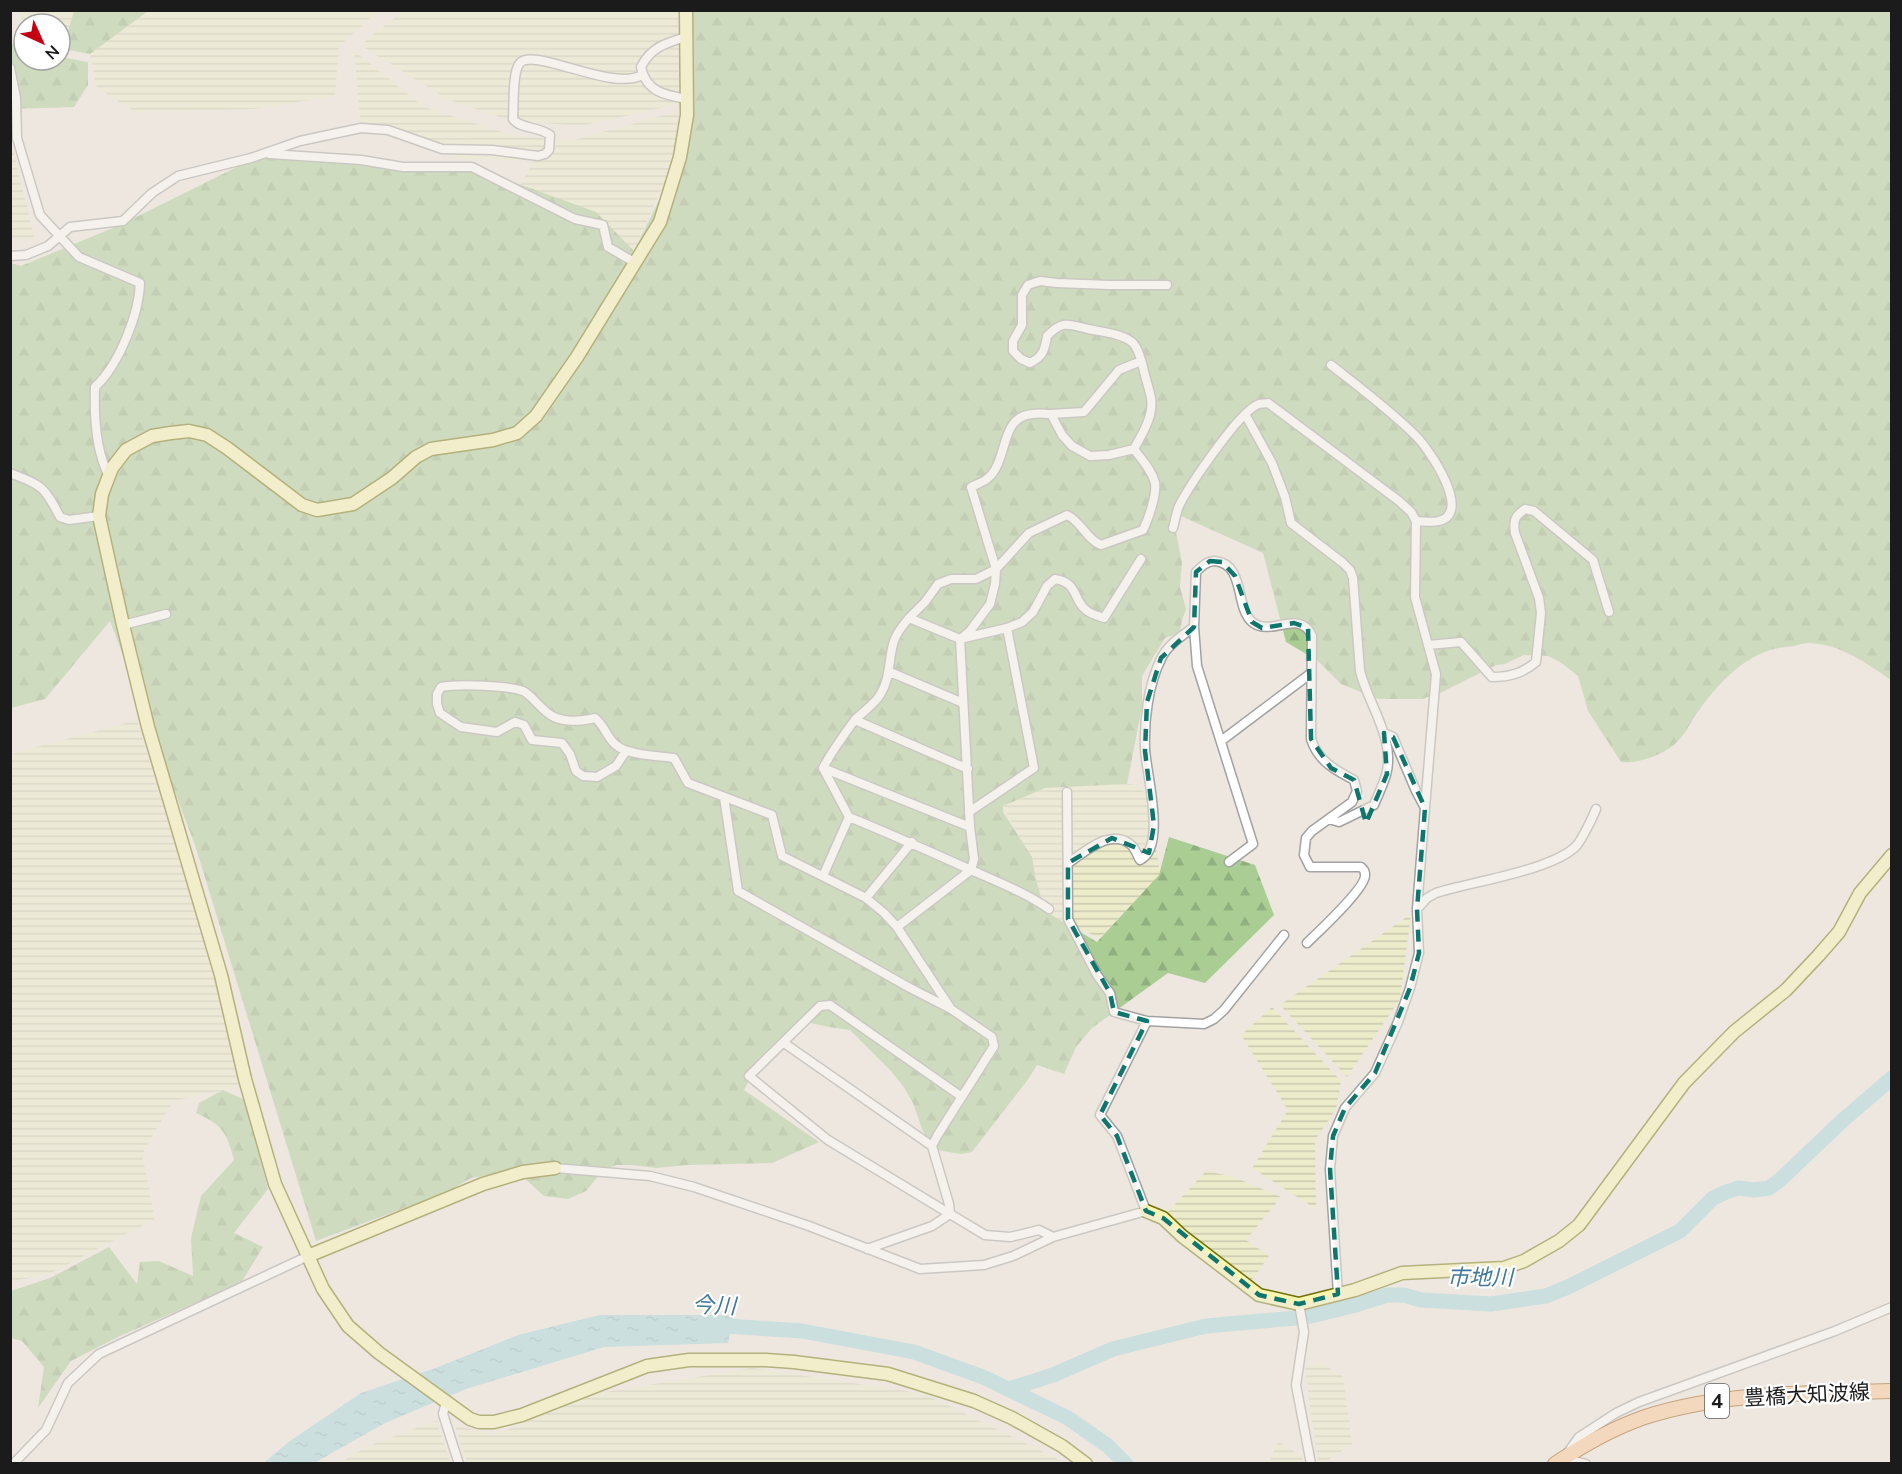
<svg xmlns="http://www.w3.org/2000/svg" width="1902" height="1474" font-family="'Nunito Sans','Noto Sans JP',sans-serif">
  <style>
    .farmland { fill: url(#farmland-rules) }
    .forest { fill: url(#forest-firs) }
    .water { fill: url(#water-ripples) }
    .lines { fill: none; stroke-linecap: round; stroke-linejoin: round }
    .river { stroke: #9fd4db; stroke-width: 15 }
    .street-casing { stroke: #a2a2a2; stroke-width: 11 }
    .secondary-casing { stroke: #6f6f04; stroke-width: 15 }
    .primary-casing { stroke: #915200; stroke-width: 16 }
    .street { stroke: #fff; stroke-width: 8 }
    .secondary { stroke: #f9f6b1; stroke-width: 12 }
    .primary { stroke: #fcc595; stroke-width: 14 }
    .marked { fill: none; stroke: #0f766e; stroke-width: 4.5; stroke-dasharray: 12 8; stroke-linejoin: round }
    .labels { text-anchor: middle; stroke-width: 4.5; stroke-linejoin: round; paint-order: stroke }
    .shield { fill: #fff; stroke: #5f5f5f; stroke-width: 1.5 }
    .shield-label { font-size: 20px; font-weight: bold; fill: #1b1b1b }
    .street-label { font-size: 21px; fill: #1b1b1b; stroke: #fff }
    .water-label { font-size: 22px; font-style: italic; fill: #42789b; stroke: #fff }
  </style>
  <defs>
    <pattern id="farmland-rules" width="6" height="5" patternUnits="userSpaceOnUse" patternTransform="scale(1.5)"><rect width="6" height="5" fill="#ecebca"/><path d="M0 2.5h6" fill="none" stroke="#cac9ad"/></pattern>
    <pattern id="forest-firs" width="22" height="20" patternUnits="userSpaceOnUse" patternTransform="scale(1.5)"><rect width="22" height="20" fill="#aacd94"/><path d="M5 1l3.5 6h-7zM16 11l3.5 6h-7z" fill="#92af7f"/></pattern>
    <pattern id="water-ripples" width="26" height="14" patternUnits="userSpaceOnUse" patternTransform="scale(1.5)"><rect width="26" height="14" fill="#9fd4db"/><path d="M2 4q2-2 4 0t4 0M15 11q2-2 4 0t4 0" fill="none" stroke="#88b5bb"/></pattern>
  </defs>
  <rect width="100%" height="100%" fill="#ede7e0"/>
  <path class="farmland" d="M149 10H378V11L339 46 335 96 254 109 136 112 97 88 90 54Z
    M21 11H74L63 49H60V24H24V48H22Z
    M403 11H679L683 103 581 126 508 120 447 99 360 45Z
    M354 51 424 107 511 135 570 141 679 111 677 153 634 251 518 190 534 160 463 159 361 128Z
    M11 141 35 241 11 238Z
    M137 720 221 993 242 1086 173 1101 142 1154 155 1219 51 1273 11 1282V754Z
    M1132 784 1148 794 1160 875 1100 938 1062 921 1045 911 1019 837 1003 806 1045 788Z
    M1411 914 1400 999 1347 1077 1280 1005Z
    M1272 1007 1341 1081 1336 1109 1315 1140 1316 1209 1252 1168 1288 1110 1241 1035Z
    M1206 1171 1234 1177 1281 1197 1246 1240 1269 1256 1251 1281 1165 1215Z
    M1319 1362 1343 1376 1352 1444 1322 1464 1318 1463 1305 1368Z
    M752 1368 925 1394 1066 1463H467L455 1425 494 1435 593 1394Z
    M436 1421 451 1463H339L368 1446Z
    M1278 1441 1303 1457V1463H1269Z"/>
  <path class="forest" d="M74 11V10L148 11 90 54 63 49Z
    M687 11H1891V680C1866 663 1840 644 1809 643 1801 643 1794 647 1786 647 1748 650 1718 683 1697 713 1690 723 1685 735 1676 743 1664 755 1637 764 1621 762L1588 711 1578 676 1560 662 1548 656 1524 655 1505 664 1496 665 1442 692 1422 699H1378L1341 684 1318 661 1286 642 1263 553 1172 512 1182 562 1180 587 1186 609 1182 620 1180 633 1165 638 1142 676V707L1127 784 1045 788 1003 806V812L1032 857 1036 880 1045 911 1097 942 1159 875 1169 837 1255 865 1274 915 1205 983 1168 973 1092 1028 1076 1047 1064 1074 1037 1065 1029 1078 972 1152 961 1154 937 1150 928 1140 922 1129 913 1103 903 1086 891 1071 850 1030 829 1027 806 1022 754 1072 744 1090 819 1142 772 1163 688 1165 656 1168 632 1165H617L604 1169 586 1191 568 1199 544 1196 522 1176 505 1177 494 1174 471 1178 447 1192 316 1241 195 845 110 621 45 699 11 708V263L21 266 120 225 263 154 472 167 596 212 634 251 680 157Z
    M10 42 24 50V60H60V57L88 62V85L74 107 11 109Z
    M223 1090 245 1100 268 1189 234 1233 263 1247 241 1283 120 1336 71 1361 38 1408 44 1367 22 1341 11 1338V1291L50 1278 109 1247 137 1284 140 1262 159 1261 193 1276 191 1238 201 1196 234 1160C226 1132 224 1126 196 1113L199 1103Z"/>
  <path class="water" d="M600 1315H734L728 1343 604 1347 466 1389 385 1423 314 1463 262 1464 290 1441 361 1393 433 1369 518 1335Z"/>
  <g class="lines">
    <path class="river" d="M711 1325 802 1331 914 1352 983 1377 1068 1418 1108 1446 1126 1464
      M1009 1389 1053 1375 1113 1349 1206 1326 1307 1317 1352 1306 1387 1295H1404L1421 1300 1491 1304 1546 1296 1568 1287 1680 1231 1713 1198 1726 1192 1738 1188 1754 1190 1769 1188 1781 1179 1843 1120 1892 1078"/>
    <defs>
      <path id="street" d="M686 37C666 43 651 47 641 67 646 92 665 95 687 99
        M10 68 16 98 17 138 40 215 79 257 140 283C139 314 119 365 95 387 94 415 96 452 109 476
        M270 154 361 160 403 167H472L575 219 603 225 608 247 634 262
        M10 256 26 255 48 246 70 227 123 221 152 193 178 176 251 158 300 141 361 128 388 130 442 149 492 150 538 156 545 154 549 150 550 135C538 126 520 129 513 119 514 107 512 71 520 63 534 47 612 92 642 75
        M1331 365C1359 387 1391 411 1416 436 1429 449 1473 513 1439 521 1432 523 1423 521 1416 521
        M1051 414 1084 412 1119 370 1141 361
        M1245 414 1272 463 1285 497 1291 523 1343 563 1350 570 1353 578 1360 671C1368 704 1396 739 1386 775 1383 785 1378 795 1374 805L1339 822 1329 819
        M1134 449C1142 434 1154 416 1151 398 1149 388 1145 377 1143 367 1141 359 1138 347 1132 342 1120 333 1102 332 1088 329 1067 324 1063 320 1047 336 1045 349 1043 357 1030 363L1021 359 1013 351V341L1022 325V295L1028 285 1040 281 1057 283 1109 285H1167
        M10 473C43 486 44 486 60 517L69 520 99 516
        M1173 528C1175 521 1176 513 1179 506 1189 486 1240 410 1259 404 1262 403 1265 404 1268 403L1399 501 1411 512 1416 521 1415 597 1428 645 1461 642 1492 677C1510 677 1523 673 1536 662L1541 613 1539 598 1515 533C1513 520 1515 516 1525 509L1534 511 1593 560 1609 612
        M909 618 925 602 938 584 951 579H976L996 569 1029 533 1067 515C1082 522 1086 539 1101 545L1143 530C1148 520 1157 495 1155 483 1152 470 1141 459 1134 449
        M123 625 166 614
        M963 637 970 631 990 604 995 584 996 569 971 487C977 484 984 482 988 478 1009 460 999 417 1032 414 1038 413 1045 414 1051 414L1062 435 1072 446 1090 456 1109 455 1134 449
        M890 672 963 703
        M855 720 968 769
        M1221 741 1310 674
        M626 751 616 766 597 777 583 776 576 771 570 754 562 743 532 740 524 725 515 722 497 732 461 727 440 713 437 704V694L441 687C457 684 512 685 525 692 535 699 543 712 554 717 567 723 582 721 595 718 605 726 607 738 616 745 627 755 659 756 674 758L688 783 772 815 782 856 866 898 884 913 897 927 951 1009
        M823 768C832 751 843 736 854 721 862 712 874 705 880 695 891 678 888 659 894 641 897 632 903 625 909 618L960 639 1007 628 1022 622 1033 612 1047 586 1055 579C1079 583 1072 599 1086 610 1090 614 1099 616 1104 618L1141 559
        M823 768 849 817C890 834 931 852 971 870 998 882 1024 892 1049 909
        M823 768 970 827
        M1067 792 1068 919 1097 975 1110 993 1114 1012 1147 1021 1204 1024 1214 1019 1224 1010 1284 935
        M724 797 738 891 910 988 951 1009 992 1037 994 1046 937 1136 932 1146 949 1204 950 1214 985 1235 1010 1237 1039 1230 1053 1237
        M1425 808 1436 674 1428 645
        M969 812 1034 768 1007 628
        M1229 862 1253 844 1197 666 1194 627 1196 572C1202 566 1207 561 1215 561 1245 564 1235 605 1251 621 1270 639 1299 607 1312 636L1311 739C1318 761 1335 770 1354 780L1357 791 1352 802 1312 831 1306 838 1304 855 1310 867H1361C1364 870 1365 871 1365 875 1366 888 1318 932 1307 943
        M1068 863C1085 852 1110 828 1130 844 1135 847 1137 855 1140 860 1167 848 1146 772 1145 749 1144 721 1148 685 1161 659 1167 645 1182 636 1194 627
        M823 876 849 817
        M866 898 912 842
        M1417 909 1427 898 1436 893C1470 882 1555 870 1577 845 1582 839 1593 817 1596 809
        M897 927 971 870 974 859 970 827 960 639
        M784 1043 932 1146
        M555 1168 650 1176 694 1187 809 1226 920 1269 984 1265 1013 1256 1053 1237 1146 1211 1117 1136 1100 1115 1147 1021
        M867 1249 932 1226 950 1214 828 1140 749 1076 820 1006 830 1005 962 1097
        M1338 1294 1330 1169 1333 1136 1345 1108 1375 1073 1398 1022 1410 988 1419 953 1417 909 1425 808 1416 791 1393 737 1384 733
        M1299 1304 1304 1332 1296 1385 1311 1464
        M446 1402 443 1414 459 1464
        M13 1464 46 1430 68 1383 99 1354 308 1256
        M1586 1464 1564 1458 1579 1437 1616 1413 1639 1402 1835 1331 1892 1307"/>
      <path id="secondary" d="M686 10 687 115 680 157 660 222 577 357 536 416 517 433 493 440 431 449 416 457 392 478 353 504 317 510 302 505 227 448 207 435 189 431 171 433 152 436 126 450 112 468 102 494 99 516 123 625 148 727 221 975 245 1079 275 1184 323 1289 348 1326 379 1353 470 1419 479 1422H494L522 1415 647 1366 689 1360H766L794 1362 888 1374 974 1401 1012 1418 1062 1446 1086 1464
        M1146 1211 1163 1218 1182 1236 1259 1295 1299 1304 1355 1290 1402 1273 1504 1268 1524 1261 1559 1241 1579 1225 1684 1083 1734 1032 1786 990 1818 956 1839 932 1860 893 1892 855
        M308 1256 483 1184 523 1172 555 1168"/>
      <path id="primary" d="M1555 1464C1583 1445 1613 1428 1645 1417 1722 1392 1811 1393 1892 1391"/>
    </defs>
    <use href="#street" class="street-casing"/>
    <use href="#secondary" class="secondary-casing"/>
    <use href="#primary" class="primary-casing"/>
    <use href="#street" class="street"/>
    <use href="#secondary" class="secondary"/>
    <use href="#primary" class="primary"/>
  </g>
  <path d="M0 0H1902V1474H0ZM1210 561 1222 562 1235 576 1252 622 1262 628 1294 623 1308 628 1311 739 1331 768 1354 780 1366 823 1387 774 1384 733 1393 737 1425 808 1417 909 1419 953 1410 988 1375 1073 1345 1108 1333 1136 1330 1169 1338 1294 1299 1304 1259 1295 1163 1218 1146 1211 1117 1136 1100 1115 1147 1021 1114 1012 1110 993 1068 919V863L1112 838 1149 853 1154 825 1145 751 1147 702 1161 658 1194 627 1196 572Z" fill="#ede7e0" fill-opacity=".55" fill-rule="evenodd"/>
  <path class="marked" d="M1210 561 1222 562 1235 576 1252 622 1262 628 1294 623 1308 628 1311 739 1331 768 1354 780 1366 823 1387 774 1384 733 1393 737 1425 808 1417 909 1419 953 1410 988 1375 1073 1345 1108 1333 1136 1330 1169 1338 1294 1299 1304 1259 1295 1163 1218 1146 1211 1117 1136 1100 1115 1147 1021 1114 1012 1110 993 1068 919V863L1112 838 1149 853 1154 825 1145 751 1147 702 1161 658 1194 627 1196 572Z"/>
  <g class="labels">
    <rect class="shield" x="1705" y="1384" width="24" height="34" rx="4.5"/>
    <g class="shield-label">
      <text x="1717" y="1408">4</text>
    </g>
    <g class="street-label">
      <text transform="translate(1807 1395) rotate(-3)" y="7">豊橋大知波線</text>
    </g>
    <g class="water-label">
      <text x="1480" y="1285">市地川</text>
      <text transform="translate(714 1305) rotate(2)" y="8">今川</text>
    </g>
  </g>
  <rect width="1902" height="1474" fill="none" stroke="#1b1b1b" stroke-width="24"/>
  <g transform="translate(42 42) rotate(135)"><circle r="28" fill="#ffffff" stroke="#a4a4a4" stroke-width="1.5"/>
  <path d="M0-4.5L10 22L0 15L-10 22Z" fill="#c50014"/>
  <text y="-9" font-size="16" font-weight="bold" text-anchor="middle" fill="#1b1b1b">N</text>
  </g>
</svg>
